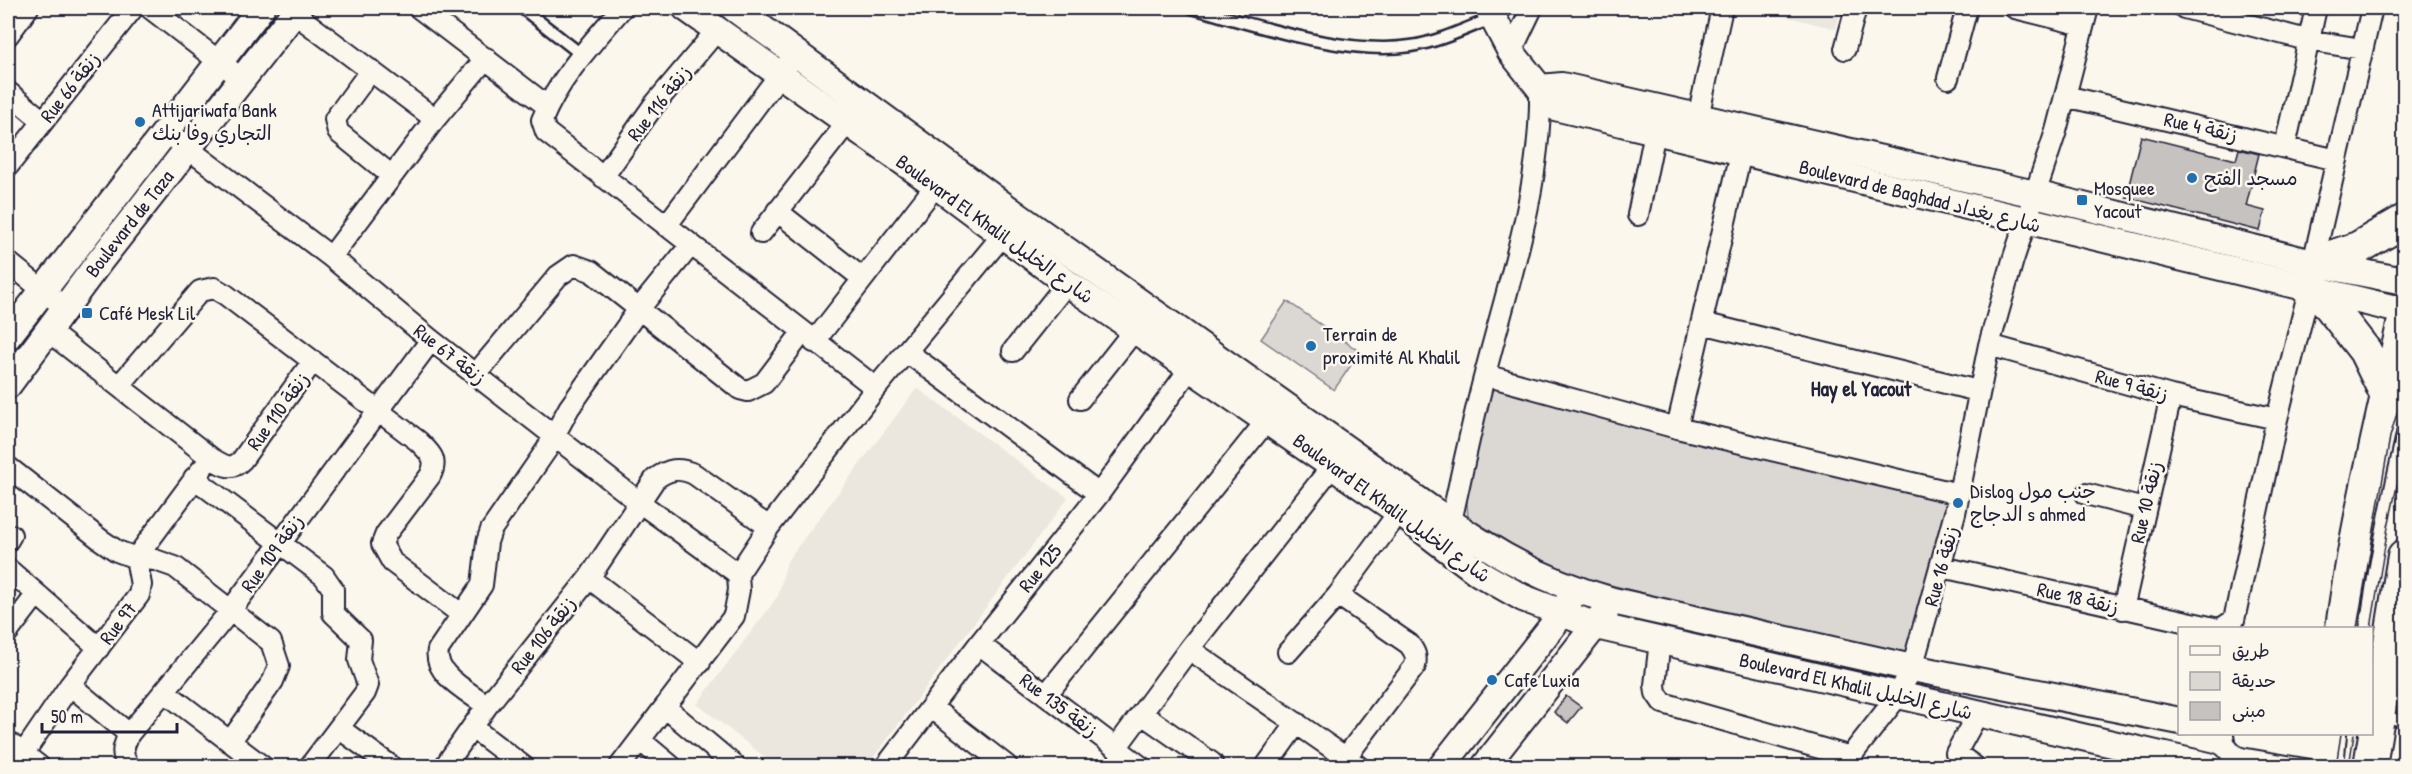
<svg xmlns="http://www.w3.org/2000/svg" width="2412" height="774" font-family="'Patrick Hand','Playpen Sans Arabic',sans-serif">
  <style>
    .built { fill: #ebe7df }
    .green { fill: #dbd8d3; stroke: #7e7d87; stroke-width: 1.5 }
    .building { fill: #c6c2c0; stroke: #22223b; stroke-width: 1.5 }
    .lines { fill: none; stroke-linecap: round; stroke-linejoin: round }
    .service-casing { stroke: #22223b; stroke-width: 15 }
    .minor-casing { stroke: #22223b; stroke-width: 24 }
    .tertiary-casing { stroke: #22223b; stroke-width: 30 }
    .primary-casing { stroke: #22223b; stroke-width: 36 }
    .service { stroke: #fbf7ec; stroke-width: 10 }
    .minor { stroke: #fbf7ec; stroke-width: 20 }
    .tertiary { stroke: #fbf7ec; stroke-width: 26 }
    .primary { stroke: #fbf7ec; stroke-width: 32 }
    .tram { stroke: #22223b; stroke-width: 1.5 }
    .poi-dot { fill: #1f6fb2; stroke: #fbf7ec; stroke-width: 2 }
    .labels { text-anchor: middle; stroke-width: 5; stroke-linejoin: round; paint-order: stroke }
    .street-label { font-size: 20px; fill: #22223b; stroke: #fbf7ec }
    .poi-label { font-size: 20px; fill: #22223b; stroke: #fbf7ec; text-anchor: start }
    .neighbourhood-label { font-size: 21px; font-weight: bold; fill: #22223b; stroke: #fbf7ec }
  </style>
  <rect width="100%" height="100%" fill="#fbf7ec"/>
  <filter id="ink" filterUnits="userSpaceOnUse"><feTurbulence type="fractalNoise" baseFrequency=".0167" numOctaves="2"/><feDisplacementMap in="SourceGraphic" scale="12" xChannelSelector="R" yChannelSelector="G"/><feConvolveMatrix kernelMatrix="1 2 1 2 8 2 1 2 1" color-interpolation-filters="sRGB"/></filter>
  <g filter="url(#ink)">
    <path class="built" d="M1752 8H1841L1836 29Z
      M917 388 1068 498 867 766H776L697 704 778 596 787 561Z"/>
    <path class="green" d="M1287 301 1360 352 1334 390 1261 339Z
      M1486 379 1958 497 1913 660 1590 580 1530 556 1468 517 1464 465Z"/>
    <path class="building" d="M2141 136 2236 160 2239 149 2259 154 2246 206 2265 211 2260 231 2126 197Z
      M1566 696 1581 707 1568 723 1554 712Z"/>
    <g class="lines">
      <defs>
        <path id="service" d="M522 8 582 55
          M1192 8C1256 25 1345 56 1411 46 1439 42 1467 28 1493 18
          M436 21 449 8
          M2382 715 2404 722"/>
        <path id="minor" d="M150 8 243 80
          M419 8 547 106
          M622 8C593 42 559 78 542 120L546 132 876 388
          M2015 8 2083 25
          M2184 8 2307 40 2362 49
          M294 13 435 119
          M8 35 28 8
          M1845 49 1856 8
          M1511 52 1532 8
          M371 70 335 119 338 132 392 176
          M1948 78 1967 8
          M8 92 43 121
          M2065 96 2337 160
          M165 131 331 257 431 340 639 502 738 574
          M1695 131 1722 8
          M2285 146 2316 8
          M8 166 133 8
          M603 177 654 105 717 30
          M777 211 862 278
          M1638 215 1655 132
          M666 226 795 54
          M761 233 847 123
          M331 257 435 119 486 58
          M8 262 65 308
          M2313 263 2372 8
          M1702 323 1978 391
          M48 331 211 458C224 466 231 471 242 460L313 361
          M814 342 936 185
          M1989 345 2171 396 2277 419
          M1013 351 1067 283
          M907 352 1099 494
          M476 374 558 276 574 265 591 271 740 389 748 391 764 383 802 333
          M1485 375 1677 428 1959 494
          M119 386 200 291 214 288 226 295 418 441C430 453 439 459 430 476L386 534 382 544 392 562 461 614
          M1080 399 1136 328
          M1677 428 1744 140
          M8 467 101 540 117 551 136 558 155 560 175 567 271 642 279 666 273 681 230 742
          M194 478 324 576 333 589V613L361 640 359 660 368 685 365 693 310 766
          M2086 494 2144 509
          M1451 522C1462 472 1472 423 1485 374 1509 281 1542 185 1540 88
          M8 540 11 535
          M1942 567 2214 628
          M8 569 99 648
          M589 578 700 663
          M1338 595 1409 644C1415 652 1417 656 1415 666L1346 757
          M2123 609 2171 396
          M2222 628 2234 620 2277 419 2309 290
          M8 632 37 594
          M1660 640 1655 685 1656 693 1663 703 1851 757
          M979 644 1140 766
          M1189 649 1358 766
          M1288 652 1338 595 1399 512
          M70 685 129 734
          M165 692 262 766
          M1046 695 1268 419
          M487 706C470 692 433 675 438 650L482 585 487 542 491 530 547 449 569 408 639 309 690 246
          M931 707 1007 766
          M666 708 735 766
          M1142 714 1212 763
          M473 728 523 766
          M340 729 391 766
          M641 741 671 766
          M8 742 39 766
          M1116 748 1189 649 1333 465
          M23 754 70 685 139 595 141 585 136 558 202 469
          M129 766C120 754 123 747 129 734L231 610 431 340
          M445 766 487 706 589 578 655 479C669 469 678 467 694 474L769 527
          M620 766 734 616 739 590 738 574 769 527 876 388 1012 224
          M886 766 979 644 1099 494 1191 367
          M1266 766 1297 723
          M1843 766 1897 697 1912 668 1955 513 1989 345 2013 260 2056 131 2088 8
          M1974 766 1956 753 1977 715"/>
        <g id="tertiary">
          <path d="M686 8 936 185 1067 283 1399 512 1479 573 1523 598 1596 626 2209 766"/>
          <path d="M734 8 1018 216 1432 510C1449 520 1465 533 1482 543 1523 569 1567 588 1613 601L1912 668 2180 721"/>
          <path d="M1488 8 1511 52 1555 107 2404 311"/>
          <path d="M1540 88 1562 86 2035 194 2313 263 2404 281"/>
          <path d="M8 336 261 8"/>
          <path id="s1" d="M8 385 99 262 298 8"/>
          <path d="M2248 734 2329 748"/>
          <path d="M1442 766 1561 615 1569 601"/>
          <path d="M1485 766 1605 613"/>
        </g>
        <path id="primary" d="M2313 263 2358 248 2404 221
          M2319 292 2365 351 2387 396
          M2342 628C2356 525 2381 423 2404 321
          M2327 766 2330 734
          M2370 766 2404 556"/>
      </defs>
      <use href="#service" class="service-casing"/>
      <use href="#minor" class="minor-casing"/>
      <use href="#tertiary" class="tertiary-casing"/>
      <use href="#primary" class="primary-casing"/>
      <use href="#service" class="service"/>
      <use href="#minor" class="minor"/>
      <use href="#tertiary" class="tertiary"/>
      <use href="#primary" class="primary"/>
      <path class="tram" d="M2357 628 2390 437 2404 389
        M2371 628 2388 527 2404 454
        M2336 766 2341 734
        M2349 766 2354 734"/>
    </g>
  </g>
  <g class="poi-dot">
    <circle cx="140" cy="122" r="6"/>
    <circle cx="2192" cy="178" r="6"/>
    <rect x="2076" y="194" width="12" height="12" rx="3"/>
    <rect x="81" y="307" width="12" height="12" rx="3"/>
    <circle cx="1311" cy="346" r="6"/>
    <circle cx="1958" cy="503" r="6"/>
    <circle cx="1492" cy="680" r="6"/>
  </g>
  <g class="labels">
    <g class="street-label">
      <text transform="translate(70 87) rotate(-52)" y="7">Rue 66 زنقة</text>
      <text transform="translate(659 103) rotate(-52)" y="7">Rue 116 زنقة</text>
      <text transform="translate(2201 127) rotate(13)" y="7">Rue 4 زنقة</text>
      <text transform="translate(1920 196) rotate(14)" y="7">Boulevard de Baghdad شارع بغداد</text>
      <text dy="7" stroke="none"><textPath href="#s1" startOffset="202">Boulevard de Taza</textPath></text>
      <text transform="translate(995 229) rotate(36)" y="7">Boulevard El Khalil شارع الخليل</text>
      <text transform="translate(450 354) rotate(38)" y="7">Rue 67 زنقة</text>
      <text transform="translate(2132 385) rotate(15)" y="7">Rue 9 زنقة</text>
      <text transform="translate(278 411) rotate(-54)" y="7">Rue 110 زنقة</text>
      <text transform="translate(2146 502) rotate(-77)" y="7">Rue 10 زنقة</text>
      <text transform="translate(1392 508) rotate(36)" y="7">Boulevard El Khalil شارع الخليل</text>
      <text transform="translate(272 553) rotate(-54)" y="7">Rue 109 زنقة</text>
      <text transform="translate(1941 566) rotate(-75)" y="7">Rue 16 زنقة</text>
      <text transform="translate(1040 568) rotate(-51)" y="7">Rue 125</text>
      <text transform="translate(2078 598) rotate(13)" y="7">Rue 18 زنقة</text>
      <text transform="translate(118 623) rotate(-53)" y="7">Rue 97</text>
      <text transform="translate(543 635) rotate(-52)" y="7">Rue 106 زنقة</text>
      <text transform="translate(1856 686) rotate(13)" y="7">Boulevard El Khalil شارع الخليل</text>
      <text transform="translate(1059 705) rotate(37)" y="7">Rue 135 زنقة</text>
    </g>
    <g class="poi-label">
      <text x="152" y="117">Attijariwafa Bank<tspan x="152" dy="23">التجاري وفا بنك</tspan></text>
      <text x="2204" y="185">مسجد الفتح</text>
      <text x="2094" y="195">Mosquee<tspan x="2094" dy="23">Yacout</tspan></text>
      <text x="99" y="320">Café Mesk Lil</text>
      <text x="1323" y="341">Terrain de<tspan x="1323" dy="23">proximité Al Khalil</tspan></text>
      <text x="1970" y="498">Dislog جنب مول<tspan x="1970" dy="23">الدجاج s ahmed</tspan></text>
      <text x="1504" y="687">Cafe Luxia</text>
    </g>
    <g class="neighbourhood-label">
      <text x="1861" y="396">Hay el Yacout</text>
    </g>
  </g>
  <rect width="2412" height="774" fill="none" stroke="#fbf7ec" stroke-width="30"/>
  <rect x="15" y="15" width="2382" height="744" fill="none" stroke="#22223b" stroke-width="2" filter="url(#ink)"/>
  <rect x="2178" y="627" width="195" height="108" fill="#fbf7ec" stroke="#a4a2a5" stroke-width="1.5"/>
  <rect x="2190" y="646" width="30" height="9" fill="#fbf7ec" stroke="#a4a2a5" stroke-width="1.5"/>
  <text x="2232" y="657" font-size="18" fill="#22223b">طريق</text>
  <rect x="2190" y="672" width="30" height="18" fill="#dbd8d3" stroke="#a4a2a5" stroke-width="1.5"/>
  <text x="2232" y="687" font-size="18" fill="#22223b">حديقة</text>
  <rect x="2190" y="702" width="30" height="18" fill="#c6c2c0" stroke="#a4a2a5" stroke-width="1.5"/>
  <text x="2232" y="717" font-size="18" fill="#22223b">مبنى</text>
  <path d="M42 723v9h135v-9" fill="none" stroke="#22223b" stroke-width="3"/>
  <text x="51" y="723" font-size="18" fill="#22223b" stroke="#fbf7ec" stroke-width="4.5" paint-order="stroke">50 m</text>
</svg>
